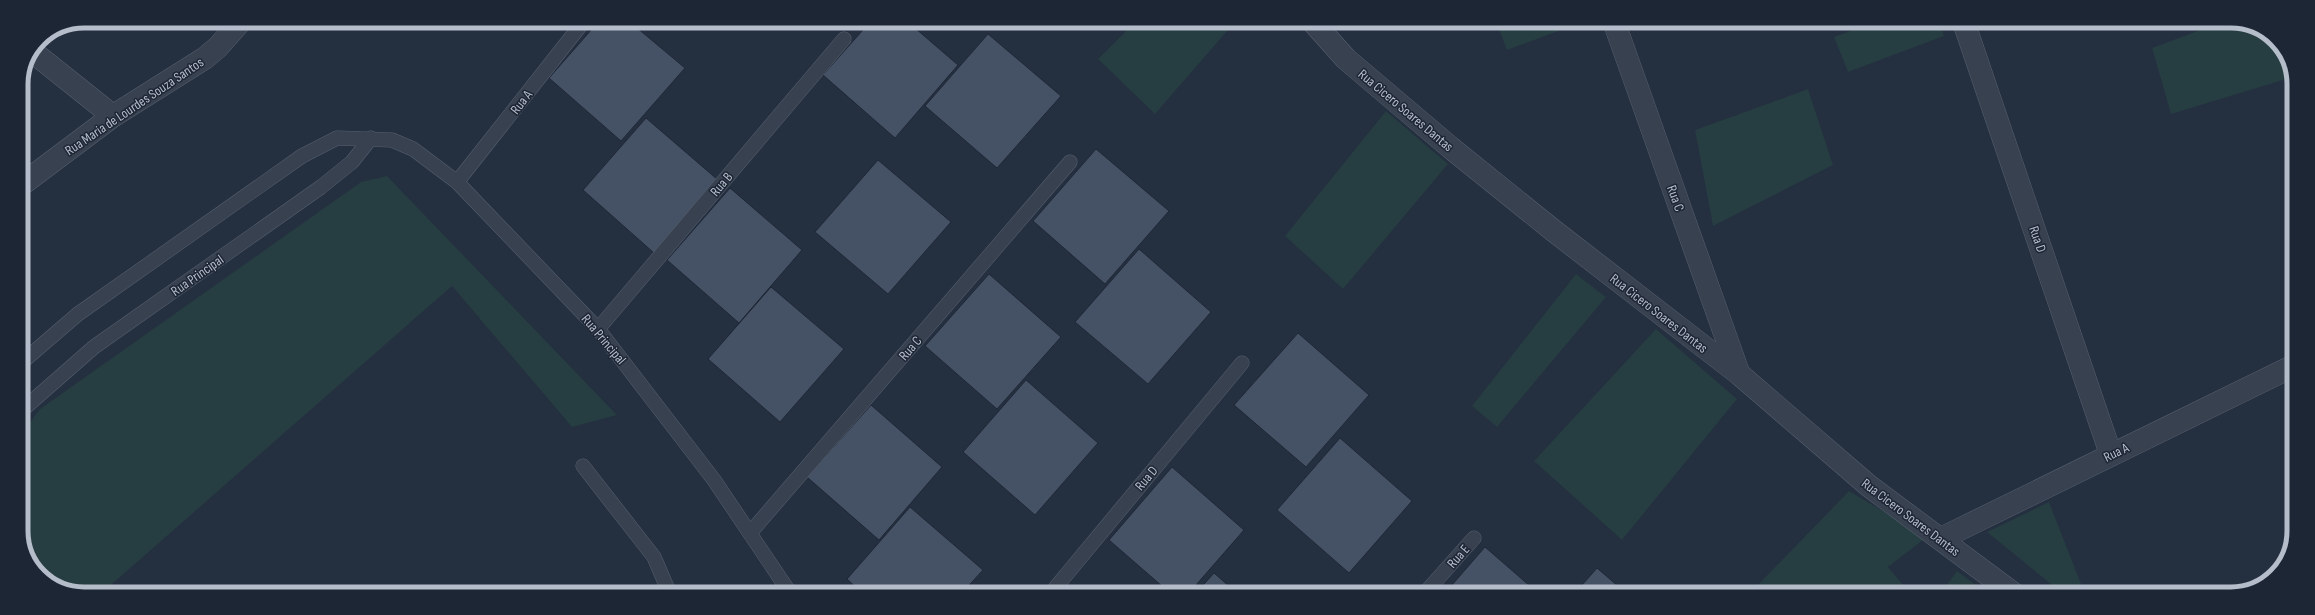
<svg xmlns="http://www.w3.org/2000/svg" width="2315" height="615" font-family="'Sofia Sans Condensed',sans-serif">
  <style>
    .green { fill: #263d41 }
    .building { fill: #455164; stroke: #1f2837 }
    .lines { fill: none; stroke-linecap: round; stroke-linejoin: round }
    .service-casing { stroke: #565f6d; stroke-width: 15 }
    .minor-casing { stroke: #565f6d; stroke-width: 23 }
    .service { stroke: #38414f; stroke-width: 14 }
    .minor { stroke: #38414f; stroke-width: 22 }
    .labels { text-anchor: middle; stroke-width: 3; stroke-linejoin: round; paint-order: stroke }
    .street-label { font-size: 14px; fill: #b5bdca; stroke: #1d2635 }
    .rim { fill: none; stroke: #b5bdca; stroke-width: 5 }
  </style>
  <rect width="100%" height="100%" fill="#242f40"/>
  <path class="green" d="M1135 22H1235L1155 114 1098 59Z
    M1496 22H1583L1507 50Z
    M1872 23H1939L1944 36 1848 72 1834 37Z
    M2219 23H2247L2279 43 2293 77 2171 114 2152 48Z
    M1808 89 1833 165 1713 226 1695 130Z
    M1386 111 1448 164 1343 289 1285 236Z
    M387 176 617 415 572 427 452 286 103 592H68L36 572 21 535V434L40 409 361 182Z
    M1576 274 1606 297 1497 427 1472 406Z
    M1656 329 1737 399 1622 540 1534 461Z
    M1849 491 1927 537 1888 567 1911 594H1749Z
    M2049 502 2085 594H2063L1987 532Z
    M1957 571 1988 594H1940Z"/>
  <path class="building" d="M599 21 630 22 685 68 621 141 549 78Z
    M834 22H843L839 26Z
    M870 22H908L958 65 895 138 823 75Z
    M988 34 1061 96 997 168 925 106Z
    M646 118 718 180 654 253 583 190Z
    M1096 149 1169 211 1105 284 1033 221Z
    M878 160 951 222 888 294 815 232Z
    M730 188 802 250 739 323 667 260Z
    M1139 249 1211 312 1148 384 1075 322Z
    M989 274 1061 337 997 409 925 346Z
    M771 287 844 349 780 422 708 359Z
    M1298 333 1369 395 1306 467 1234 405Z
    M1026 380 1098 443 1035 515 963 452Z
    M871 405 942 467 879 540 807 477Z
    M1340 438 1412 501 1349 573 1277 510Z
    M1172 467 1244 530 1189 593H1170L1109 540Z
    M910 507 983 570 962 593H862L847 579Z
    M1485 547 1538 593H1445Z
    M1597 568 1626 593H1575Z
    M1214 573 1237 593H1196Z"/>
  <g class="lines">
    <defs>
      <path id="service" d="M457 182 584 21
        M598 329 844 39
        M21 363 78 314 302 156 337 138 392 140 413 149 457 182 598 329 714 480 790 593
        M21 411 94 347 321 187 352 162 371 138
        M583 466 654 557 669 592
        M750 533 1070 162
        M1051 593 1242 363
        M1425 593 1474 538"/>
      <path id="minor" d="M1313 22 1346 59 1451 148 1554 231 1739 374 1869 486 2014 594
        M1614 22 1739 374
        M1964 23 2111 455
        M34 53 113 116
        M21 185 113 116 205 58 218 47 241 21
        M1940 539 2293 366"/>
    </defs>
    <use href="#service" class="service-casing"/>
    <use href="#minor" class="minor-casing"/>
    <use href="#service" class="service"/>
    <use href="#minor" class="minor"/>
  </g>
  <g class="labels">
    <g class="street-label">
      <text transform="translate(521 102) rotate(-52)" y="5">Rua A</text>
      <text transform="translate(134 106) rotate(-34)" y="5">Rua Maria de Lourdes Souza Santos</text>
      <text transform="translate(1406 110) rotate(40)" y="5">Rua Cicero Soares Dantas</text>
      <text transform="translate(721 184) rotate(-50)" y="5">Rua B</text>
      <text transform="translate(1676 198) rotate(70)" y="5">Rua C</text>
      <text transform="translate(2038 239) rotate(71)" y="5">Rua D</text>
      <text transform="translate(197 275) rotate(-35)" y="5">Rua Principal</text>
      <text transform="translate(1659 313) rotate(38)" y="5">Rua Cicero Soares Dantas</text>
      <text transform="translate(604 339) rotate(50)" y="5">Rua Principal</text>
      <text transform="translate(910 348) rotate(-49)" y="5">Rua C</text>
      <text transform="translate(2116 452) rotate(-26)" y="5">Rua A</text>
      <text transform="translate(1146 478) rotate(-50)" y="5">Rua D</text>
      <text transform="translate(1911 517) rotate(37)" y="5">Rua Cicero Soares Dantas</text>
      <text transform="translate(1458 556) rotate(-49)" y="5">Rua E</text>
    </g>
  </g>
  <path d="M0 0H2315V615H0ZM84 28H2231A56 56 0 0 1 2287 84V531A56 56 0 0 1 2231 587H84A56 56 0 0 1 28 531V84A56 56 0 0 1 84 28Z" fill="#1d2635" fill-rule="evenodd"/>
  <path class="rim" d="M84 28H2231A56 56 0 0 1 2287 84V531A56 56 0 0 1 2231 587H84A56 56 0 0 1 28 531V84A56 56 0 0 1 84 28Z"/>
</svg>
